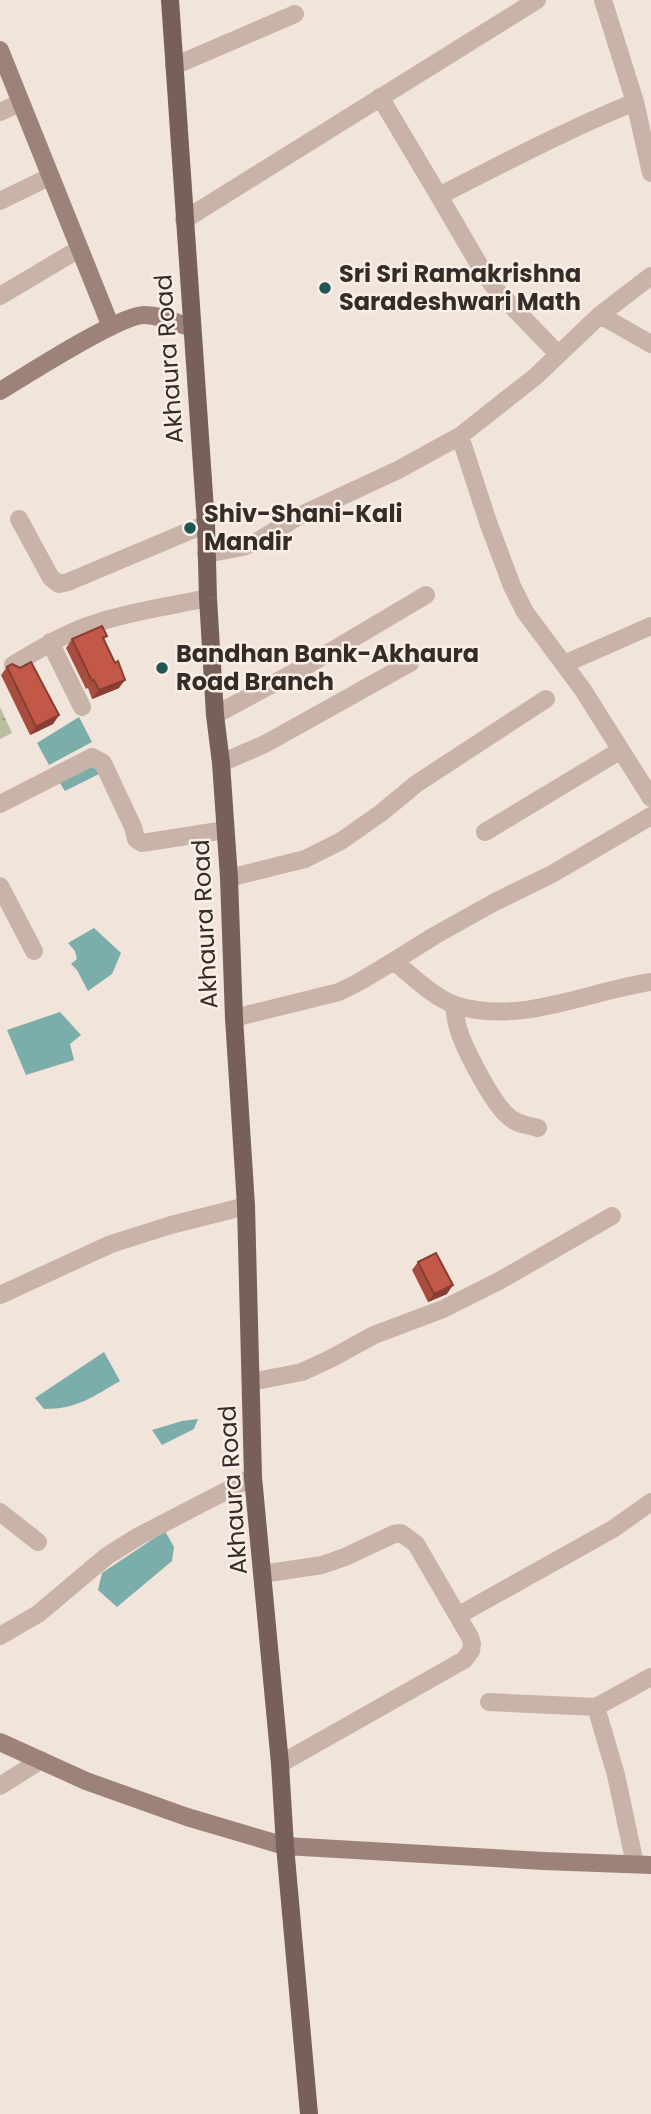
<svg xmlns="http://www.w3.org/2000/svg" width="651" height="2114" font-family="Poppins,sans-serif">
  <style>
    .wetland { fill: url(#wetland-marsh) }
    .water { fill: #7badaa }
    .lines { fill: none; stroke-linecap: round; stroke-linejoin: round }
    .street { stroke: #c9b3a8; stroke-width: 18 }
    .secondary { stroke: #9c8279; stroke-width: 18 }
    .primary { stroke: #776059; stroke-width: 18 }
    .wall { fill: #a74d3e }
    .shaded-wall { fill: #883e32 }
    .building { fill: #c25948; stroke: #883e32; stroke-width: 2 }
    .poi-dot { fill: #1f5553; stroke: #f9efe7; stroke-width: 2.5 }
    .labels { text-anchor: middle; stroke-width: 5; stroke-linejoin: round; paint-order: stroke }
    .poi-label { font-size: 24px; font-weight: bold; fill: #352b28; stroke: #f9efe7; text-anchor: start }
    .street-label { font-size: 24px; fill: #352b28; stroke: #f9efe7 }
  </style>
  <defs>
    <pattern id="wetland-marsh" width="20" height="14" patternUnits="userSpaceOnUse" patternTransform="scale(1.75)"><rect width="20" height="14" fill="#b7bf9c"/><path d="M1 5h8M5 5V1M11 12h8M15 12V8" fill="none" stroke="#969b7f"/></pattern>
  </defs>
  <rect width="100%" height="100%" fill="#f1e4db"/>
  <path class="wetland" d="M0 707 12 733 0 739Z"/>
  <path class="water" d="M79 717 92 742 49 765 37 743Z
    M94 749 107 770 65 791 52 771Z
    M94 928 121 953 112 974 88 991 77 970 71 964 77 959 75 951 68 943Z
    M60 1012 81 1035 70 1044 74 1060 26 1075 7 1030Z
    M104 1352 120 1381C92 1397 78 1409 44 1409L35 1398Z
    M198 1419 194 1429 162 1445 152 1430 182 1421Z
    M165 1531 174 1547 172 1561 117 1607 98 1590 102 1573Z"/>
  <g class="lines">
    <path class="street" d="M174 66 295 14
      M380 97 439 196C504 163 568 129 635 102L603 0
      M635 102 651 173
      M0 112 20 103
      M439 196 484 273 498 292 558 354
      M0 201 49 177
      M184 220 537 0
      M0 296 79 249
      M600 315 651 344
      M460 436 488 522 512 586 525 612 583 690 651 798
      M19 519 51 578 59 584 68 582 206 524
      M206 554 243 547 260 540 297 517 398 470 460 436 536 376 600 315 651 276
      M50 642 82 707
      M564 664 651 626
      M13 665C40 649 66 632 96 623 132 611 171 606 208 598
      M215 715 308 665 426 595
      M221 763 265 744 410 663
      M0 804 92 757 103 763 133 827 136 839 142 843 225 830
      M485 832 621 750
      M229 878 305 859 341 841 381 813 416 784 546 699
      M0 886 34 951
      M394 961 434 936 493 903 552 874 651 816
      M454 1005C455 1014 456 1023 459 1031 465 1050 493 1104 508 1116 516 1124 527 1125 538 1128
      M234 1018 339 992 359 982 394 961C412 976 433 997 455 1005 520 1026 588 991 651 982
      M0 1295 111 1244 171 1225 246 1206
      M251 1382 302 1372 332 1358 374 1335 443 1309 499 1281 612 1216
      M0 1512 38 1542
      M262 1574 322 1565 345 1557 394 1534 401 1533 416 1544 470 1637 472 1644 471 1651 464 1660 280 1764
      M459 1615 613 1529 651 1502
      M0 1636 38 1614 107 1556 139 1536 253 1477
      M489 1702 596 1707 651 1677
      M596 1707 616 1775 635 1864
      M0 1786 41 1760"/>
    <path class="secondary" d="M0 50 111 327
      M0 391C27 375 119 315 144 315 160 315 177 323 192 328
      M0 1742 86 1781 187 1817 285 1846 544 1861 651 1865"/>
    <path class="primary" d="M170 0 206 524 208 598 215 715 221 763 229 878 234 1018 246 1206 253 1477 280 1764 285 1846 309 2114"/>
  </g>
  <path class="wall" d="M72 639 104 640 119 688 92 699 88 688 86 689 66 648Z
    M7 667 59 715 53 724 30 735 1 675Z
    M418 1262 447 1294 428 1302 412 1270Z"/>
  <path class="shaded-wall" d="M125 680 119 688 92 699 99 690Z
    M59 715 53 724 30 735 36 727Z
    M453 1285 447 1294 428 1302 434 1294Z"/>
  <path class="building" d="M102 626 107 636 103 638 115 663 118 661 125 680 99 690 94 680 92 681 72 639Z
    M31 662 59 715 36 727 7 667 12 664 20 668Z
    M436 1253 453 1285 434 1294 418 1262Z"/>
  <g class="poi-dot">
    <circle cx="325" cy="288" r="7"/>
    <circle cx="190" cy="528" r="7"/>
    <circle cx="162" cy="668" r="7"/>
  </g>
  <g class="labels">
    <g class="poi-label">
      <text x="339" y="282">Sri Sri Ramakrishna<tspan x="339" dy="28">Saradeshwari Math</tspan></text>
      <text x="204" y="522">Shiv-Shani-Kali<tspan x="204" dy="28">Mandir</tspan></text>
      <text x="176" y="662">Bandhan Bank-Akhaura<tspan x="176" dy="28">Road Branch</tspan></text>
    </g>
    <g class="street-label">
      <text transform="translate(169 359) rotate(-94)" y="8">Akhaura Road</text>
      <text transform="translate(205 924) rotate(-93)" y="8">Akhaura Road</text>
      <text transform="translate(233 1490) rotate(-94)" y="8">Akhaura Road</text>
    </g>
  </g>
</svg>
